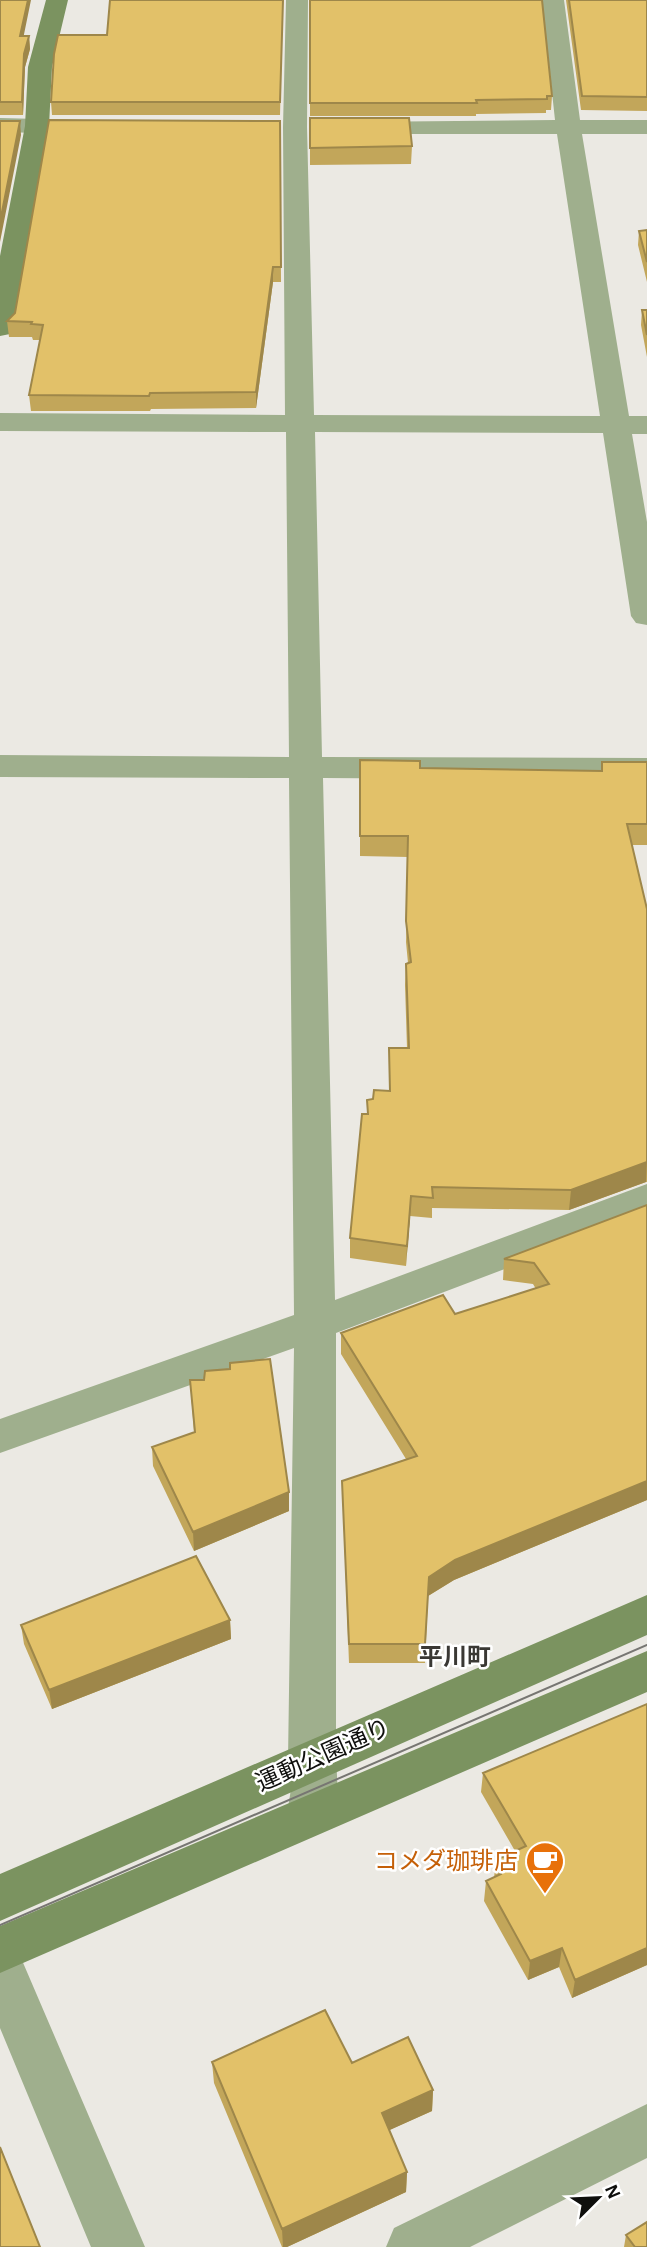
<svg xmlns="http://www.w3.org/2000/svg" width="647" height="2247" font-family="'Alegreya Sans','Noto Sans JP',sans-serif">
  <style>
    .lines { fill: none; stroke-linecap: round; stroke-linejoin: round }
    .street { fill: #9faf8d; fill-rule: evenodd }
    .secondary { fill: #7b9360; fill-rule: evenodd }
    .tram { stroke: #777672; stroke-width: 2 }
    .wall { fill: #c2a65a }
    .shaded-wall { fill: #9e874a }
    .building { fill: #e2c169; stroke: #9e874a; stroke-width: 2 }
    .labels { text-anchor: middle; stroke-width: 5; stroke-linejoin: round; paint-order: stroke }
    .quarter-label { font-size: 24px; font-weight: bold; fill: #3a3834; stroke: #fff }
    .near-street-label { font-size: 24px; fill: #0f0f0d; stroke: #fff }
    .near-food-label { font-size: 24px; fill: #c56008; stroke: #fff; text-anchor: end }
  </style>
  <rect width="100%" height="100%" fill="#ebe9e3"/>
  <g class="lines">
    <path class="street" d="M286 0H308L307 127 314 415 600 416 557 134H359L350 132 347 127 350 122 555 120 542 0H564L580 120H647V134H582L629 416H647V434H632L647 522V625L636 623 631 616 603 433 315 432 322 757 647 758V780L323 778 335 1300 647 1184V1215L336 1333V1760C338 1785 339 1806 328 1829L311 1836 294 1829 287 1814 291 1789 288 1760 294 1348 0 1453V1419L294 1315 289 778 0 777V755L289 757 286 432 0 431V413L285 415 283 127Z
      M0 118 78 120 87 122 90 127 87 132 78 134 0 132Z
      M0 1944 18 1951 145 2247H91L0 2028Z
      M647 2104V2158L470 2247H386L394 2228Z"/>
    <path class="secondary" d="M46 0H68L52 67 49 126 14 328 10 334 0 336V256L25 126 28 67Z
      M647 1595V1635L0 1921V1874Z
      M647 1651V1692L0 1973V1926Z"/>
    <path class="tram" d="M0 1925 647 1645"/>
  </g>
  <path class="wall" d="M0 0 24 36H29L30 49 25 67 23 115H0Z
    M283 0 280 115H52L51 102 107 35Z
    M310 0 552 96 551 110H546V113L476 114V116H310Z
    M566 0H647V111L581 110Z
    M310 118 412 146 411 164 310 165Z
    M280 121 281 282H273L256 408 151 409 150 411H31L29 395 40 340H33L32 337H9L7 321Z
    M647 230V282L638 245 639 231Z
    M642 310H647V357L641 325Z
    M360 760 420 768 601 771 602 762H647V845H632L647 909V1182H646L569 1210 432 1208V1218L410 1216 406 1266 350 1258V1238L367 1114V1100L373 1099 389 1091V1048H407L405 985 406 964 408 963 406 942 408 857 360 856Z
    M647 1205V1500L454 1580 428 1596 425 1663H349L342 1481 406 1459 341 1354V1333L455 1314 536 1289 533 1284 503 1280 504 1259Z
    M190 1380H204L289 1511 194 1551 153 1466 152 1447 194 1432Z
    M230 1620 231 1639 52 1709 24 1644 21 1625Z
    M647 1704V1965L572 1998 559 1967 528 1980 484 1901 486 1881 494 1878 496 1860 515 1851 481 1792 483 1773Z
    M212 2062 352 2063 433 2090 432 2111 389 2130 407 2172 406 2192 287 2247H282L214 2083Z
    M626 2235 647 2247H624Z"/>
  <path class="shaded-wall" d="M28 0H31L21 49 20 36Z
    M29 36 30 49 25 67 23 115 22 102 24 54Z
    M20 121 21 135 0 242V222Z
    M273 267V282L256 408V392Z
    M647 1162 646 1182 569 1210 571 1190Z
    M411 1196 410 1216 406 1266 407 1246Z
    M647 1481V1500L454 1580 428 1596 429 1577 455 1560Z
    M289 1492V1511L194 1551 193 1532Z
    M230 1620 231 1639 52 1709 49 1690Z
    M562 1948 559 1967 528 1980 530 1961Z
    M647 1948V1965L572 1998 575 1980Z
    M433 2090 432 2111 381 2134 382 2113Z
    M407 2172 406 2192 287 2247H283L282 2229Z"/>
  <path class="building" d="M0 0H28L20 36H29L24 54 22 102H0Z
    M110 0H283L280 102H51L54 54 58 35H107Z
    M310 0H542L552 96H547V99L476 100 477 103H310Z
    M569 0H647V97L582 96Z
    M310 118H409L412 146 310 148Z
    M49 120 280 121 281 267H273L256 392 150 393 149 396 29 395 43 325 31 324 32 322 7 321 15 313Z
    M0 121H20L0 222Z
    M647 230V262L639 231Z
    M642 310H647V335Z
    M360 760 420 761V768L602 771V762H647V824H627L647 909V1162L571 1190 432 1187 433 1198 411 1196 407 1246 350 1238 362 1114H368L367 1100 373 1099 374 1090 390 1091 389 1048H409L406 964 411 962 406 921 408 836H360Z
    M647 1205V1481L455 1560 429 1577 425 1644H349L342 1481 417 1456 341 1333 443 1295 455 1314 549 1284 534 1263 504 1259Z
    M270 1359 289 1492 193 1532 152 1447 195 1432 190 1380H204L205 1371 230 1369V1363Z
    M196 1556 230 1620 49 1690 21 1625Z
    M647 1704V1948L575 1980 562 1948 530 1961 486 1881 501 1874 496 1860 526 1846 483 1773Z
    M325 2010 352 2063 408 2037 433 2090 382 2113 407 2172 282 2229 212 2062Z
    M0 2147 40 2247H0Z
    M647 2222V2247H635L626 2235Z"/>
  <defs>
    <symbol id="cafe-pin" viewBox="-11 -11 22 30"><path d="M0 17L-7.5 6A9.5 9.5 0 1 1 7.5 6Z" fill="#e8710a" stroke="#fff"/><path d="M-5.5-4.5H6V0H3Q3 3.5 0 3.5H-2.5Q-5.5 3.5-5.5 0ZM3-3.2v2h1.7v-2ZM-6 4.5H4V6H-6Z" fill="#fff"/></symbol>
  </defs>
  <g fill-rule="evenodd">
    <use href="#cafe-pin" x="523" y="1839" width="44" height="60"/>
  </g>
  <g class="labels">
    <g class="quarter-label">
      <text x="455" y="1665">平川町</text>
    </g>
    <g class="near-street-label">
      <text transform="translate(323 1755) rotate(-24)" y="8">運動公園通り</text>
    </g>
    <g class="near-food-label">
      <text x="518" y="1869">コメダ珈琲店</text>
    </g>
  </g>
  <g transform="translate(598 2198) rotate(66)" stroke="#ffffff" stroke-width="5" paint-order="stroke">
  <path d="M0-5L12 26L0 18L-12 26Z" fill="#0f0f0d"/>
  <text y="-10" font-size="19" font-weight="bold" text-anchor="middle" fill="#0f0f0d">N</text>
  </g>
</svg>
